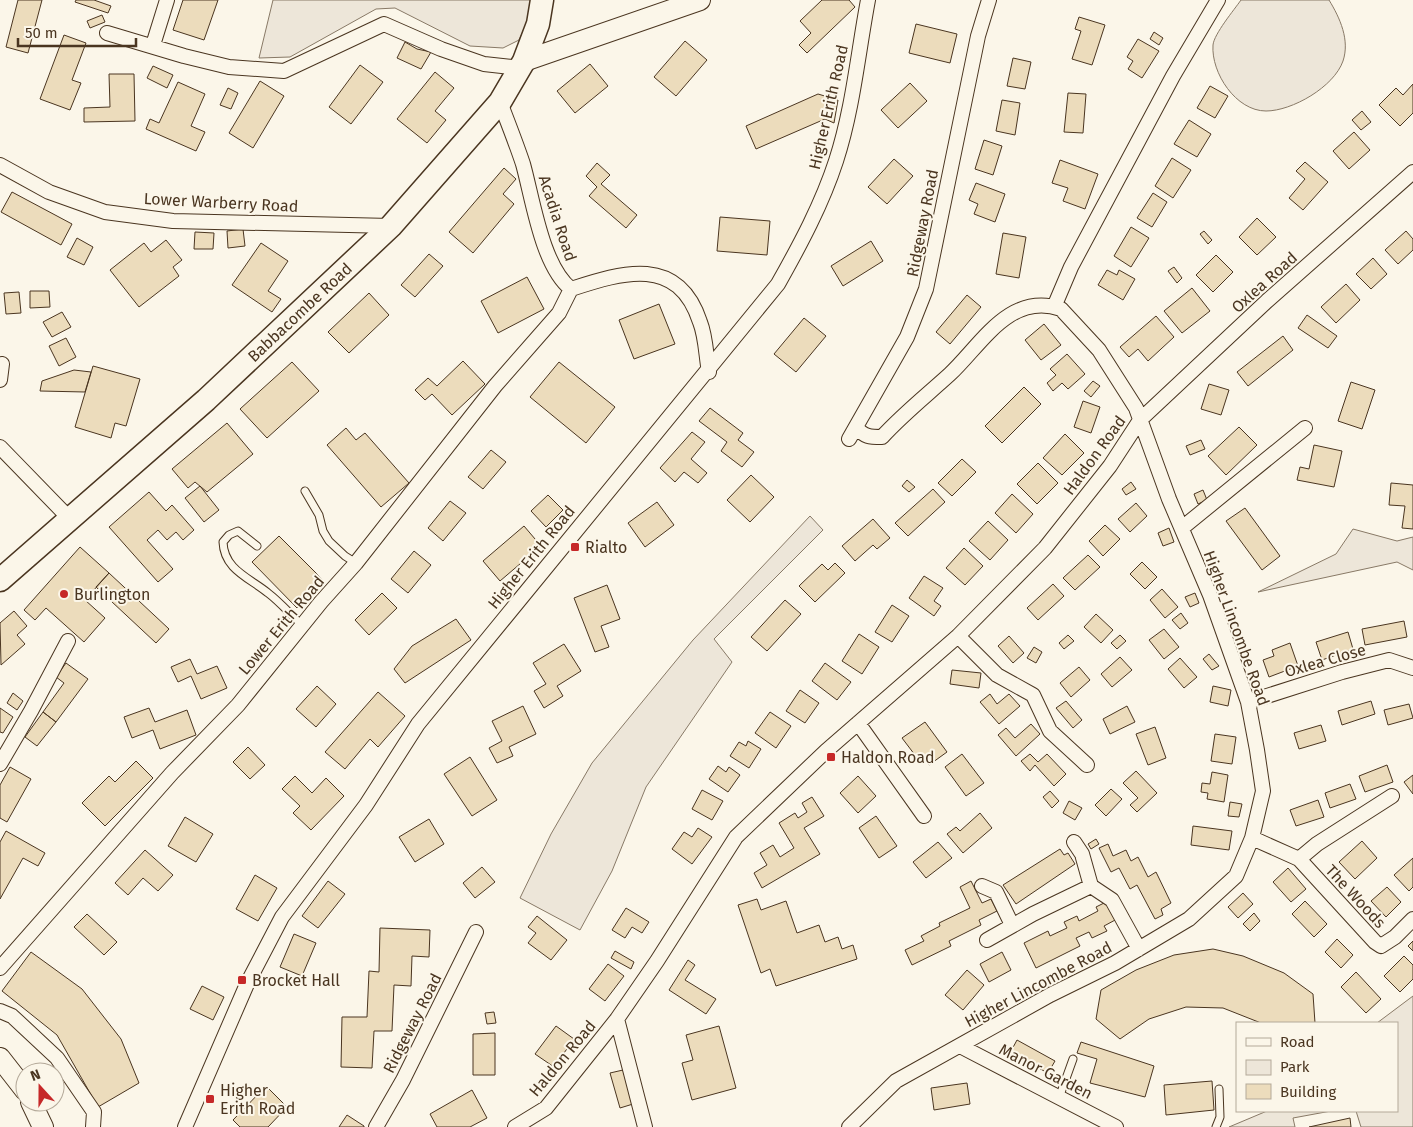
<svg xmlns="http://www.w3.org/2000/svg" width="1413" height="1127" font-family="'Fira Sans',sans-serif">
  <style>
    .green { fill: #ede6d9; stroke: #887966 }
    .building { fill: #ecdcbc; stroke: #4a3520 }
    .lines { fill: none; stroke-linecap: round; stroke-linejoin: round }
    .lane-casing { stroke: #4a3520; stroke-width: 9 }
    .street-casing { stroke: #4a3520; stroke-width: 16 }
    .secondary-casing { stroke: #4a3520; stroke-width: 22 }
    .primary-casing { stroke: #4a3520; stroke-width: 25 }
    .lane { stroke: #fbf6e9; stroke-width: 7 }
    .street { stroke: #fbf6e9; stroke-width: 14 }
    .secondary { stroke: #fbf6e9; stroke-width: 20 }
    .primary { stroke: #fbf6e9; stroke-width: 22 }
    .poi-dot { fill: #c62828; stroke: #fbf6e9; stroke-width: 2 }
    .labels { text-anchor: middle; stroke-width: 4; stroke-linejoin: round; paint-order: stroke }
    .street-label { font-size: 16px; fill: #4a3520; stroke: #fbf6e9 }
    .poi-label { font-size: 16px; fill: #4a3520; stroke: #fbf6e9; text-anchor: start }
  </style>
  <rect width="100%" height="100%" fill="#fbf6e9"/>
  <path class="green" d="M273 0H532L530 16 519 40 503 48 470 46 395 8 376 9 290 57 259 58Z
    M1241 0H1329C1340 18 1350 40 1343 61 1334 87 1292 111 1266 111 1236 111 1211 73 1213 45 1214 34 1234 10 1241 0Z
    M810 516 823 530 714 639 732 662 646 787 612 871 580 930 520 898 551 834 592 763 693 640Z
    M1353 529 1397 541 1413 537V570L1397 562 1258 592 1336 554Z
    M1413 996V1127H1361L1356 1111H1397V1023H1377Z
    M1267 1111H1331L1293 1118 1295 1127H1229Z"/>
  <path class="building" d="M18 0H42L28 53 6 47Z
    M76 0H94L111 6 108 13 75 2Z
    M183 0H218L204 40 173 30Z
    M822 0H849L855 7 807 53 799 45 811 33 800 21Z
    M102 15 105 22 90 28 87 21Z
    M1079 17 1105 25 1092 65 1072 59 1081 31 1075 29Z
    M916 24 957 34 950 63 909 53Z
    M1154 32 1163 38 1159 45 1150 39Z
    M64 35 86 43 72 80 81 83 70 110 40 99Z
    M1138 39 1159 51 1142 78 1128 69 1133 61 1127 57Z
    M685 41 707 60 676 96 654 77Z
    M405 42 417 49 431 52 421 69 397 58Z
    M1013 58 1031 62 1025 89 1007 86Z
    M590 64 608 86 575 113 557 91Z
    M360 65 383 82 351 124 329 107Z
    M153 66 173 75 167 88 147 78Z
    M435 72 454 88 435 111 446 120 427 143 397 119Z
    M109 74H134L135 121 84 122V108L110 107Z
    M260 81 284 96 253 148 229 133Z
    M178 82 205 94 191 126 205 132 196 151 146 129 150 119 159 123Z
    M910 83 927 101 898 128 881 110Z
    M1413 84V113L1400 126 1379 105 1396 88 1403 95Z
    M1210 86 1228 96 1215 118 1197 108Z
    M228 88 238 93 231 109 220 105Z
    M1068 93 1086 94 1083 133 1064 132Z
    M818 94 838 100 834 123 825 119 756 149 746 126Z
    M1002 100 1020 103 1015 135 996 131Z
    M1362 111 1371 122 1361 130 1352 120Z
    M1189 120 1211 134 1197 157 1174 144Z
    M1354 132 1370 150 1349 169 1333 151Z
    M984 140 1002 146 993 175 975 169Z
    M1172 158 1191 170 1173 198 1155 186Z
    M894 159 913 176 887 204 868 187Z
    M1060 160 1098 174 1085 209 1063 201 1068 188 1052 183Z
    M1305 162 1328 182 1303 210 1289 198 1305 179 1296 171Z
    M597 163 610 175 601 184 637 215 626 228 589 196 597 187 586 176Z
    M504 168 516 179 503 194 514 204 473 253 449 232Z
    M976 183 1005 194 995 222 974 214 978 204 969 200Z
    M12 192 72 224 61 245 1 212Z
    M1153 193 1167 202 1152 227 1137 218Z
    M720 217 770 221 767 255 717 251Z
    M1257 218 1276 237 1257 255 1239 237Z
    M1131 227 1149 238 1131 267 1114 256Z
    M243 229 245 246 228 248 227 231Z
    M1204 231 1212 240 1208 244 1200 234Z
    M1406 231 1413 239V250L1398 264 1385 250Z
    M195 232 214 233 213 249H194Z
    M1003 233 1026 237 1019 278 996 274Z
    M77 238 93 247 84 265 67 257Z
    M166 240 182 260 173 267 179 276 139 307 110 270 144 243 151 252Z
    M871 241 883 261 843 286 831 266Z
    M261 243 288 261 268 291 281 299 272 312 232 285Z
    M429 254 443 266 415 297 401 285Z
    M1216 255 1233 272 1213 292 1196 275Z
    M1373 258 1387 274 1371 289 1356 274Z
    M1174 267 1182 278 1177 283 1168 271Z
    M1107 270 1117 275 1119 270 1135 279 1123 300 1098 285Z
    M527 277 544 309 498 333 481 301Z
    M1346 284 1360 300 1336 323 1321 307Z
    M1192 288 1210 311 1182 333 1164 311Z
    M30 291H49L50 307 30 308Z
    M19 292 21 313 6 314 4 293Z
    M369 293 389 315 349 353 328 332Z
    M967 295 981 307 950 344 936 332Z
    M659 304 675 344 634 359 619 320Z
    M62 312 71 327 52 337 43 322Z
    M1307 315 1337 336 1328 348 1298 328Z
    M1156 316 1174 337 1148 361 1138 349 1129 357 1120 347Z
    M804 318 826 336 796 372 774 354Z
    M1044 324 1061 345 1041 360 1025 340Z
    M1283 336 1293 350 1248 386 1237 372Z
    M66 338 76 357 59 366 49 346Z
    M1067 354 1085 374 1068 389 1062 383 1053 391 1047 383 1056 375 1050 369Z
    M463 361 485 384 452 415 432 394 425 400 415 390 428 378 437 386Z
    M292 362 319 391 267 438 240 409Z
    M559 362 615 407 586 443 530 397Z
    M93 366 140 379 126 426 115 423 111 438 75 427Z
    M74 370 91 372 85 392 40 391 42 381Z
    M1093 381 1100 386 1091 397 1084 391Z
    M1351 382 1375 390 1362 429 1338 421Z
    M1209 384 1229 390 1221 415 1201 409Z
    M1024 387 1041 404 1002 443 985 426Z
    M1083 401 1100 407 1091 433 1074 427Z
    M710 408 743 433 738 440 754 452 742 467 721 451 727 442 699 421Z
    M227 423 253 454 207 492 195 482 188 488 172 469Z
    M1239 427 1257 445 1226 475 1208 456Z
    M346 428 356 440 365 433 409 483 381 507 327 445Z
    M692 432 705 442 691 459 707 473 698 483 684 472 675 482 660 468Z
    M1065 434 1084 453 1062 475 1043 458Z
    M1201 440 1205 449 1190 455 1186 446Z
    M1314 445 1342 451 1334 487 1297 480 1300 467 1309 469Z
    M491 450 506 462 483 489 468 477Z
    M962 459 976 472 952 496 938 483Z
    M1038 463 1058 483 1037 504 1017 484Z
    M751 475 774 497 750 522 727 500Z
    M907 480 915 487 909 492 902 486Z
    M1131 482 1136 489 1126 495 1122 489Z
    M1391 483 1413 485V529L1402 528 1405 506 1389 505Z
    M200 486 219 510 204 522 185 498Z
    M933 489 945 502 908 536 895 523Z
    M1203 490 1207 500 1198 504 1194 494Z
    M149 492 166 511 172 505 194 530 183 540 176 532 167 540 158 530 147 540 173 569 158 582 109 527Z
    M1012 494 1033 514 1016 533 995 513Z
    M548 495 563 510 546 527 531 511Z
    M450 501 466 513 443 541 428 528Z
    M657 502 674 525 645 547 628 523Z
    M1136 503 1147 516 1130 532 1118 519Z
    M1245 508 1280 556 1262 570 1226 521Z
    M873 519 890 538 877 549 873 545 855 561 842 546Z
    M988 521 1008 540 990 560 969 541Z
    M1105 525 1120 539 1103 556 1089 541Z
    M524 526 541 546 500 581 483 561Z
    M1169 528 1174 542 1163 546 1158 533Z
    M279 536 324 581 297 608 252 562Z
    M80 547 109 573 85 600 105 618 84 642 46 608 35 620 24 610Z
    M964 548 983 566 965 585 946 568Z
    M414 551 431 565 408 593 391 579Z
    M1088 555 1100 567 1075 590 1063 578Z
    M1142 562 1157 577 1145 589 1130 574Z
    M835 563 845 573 815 602 799 586 822 564 828 570Z
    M109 573 169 629 156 643 96 587Z
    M924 576 943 588 934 601 941 606 934 616 909 598Z
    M1053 584 1064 596 1038 620 1027 608Z
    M607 585 620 619 601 626 609 647 595 652 574 598Z
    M1162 589 1178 607 1165 618 1150 600Z
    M382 593 397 608 369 635 355 620Z
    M1195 593 1199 603 1190 607 1185 597Z
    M785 600 801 614 767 651 751 637Z
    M892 605 909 616 892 642 875 632Z
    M14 611 27 626 17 635 25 644 1 665 0 623Z
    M1181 613 1188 623 1180 629 1172 620Z
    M1096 614 1113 630 1101 643 1084 627Z
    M456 619 471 640 405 683 394 669 412 646Z
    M1404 621 1407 637 1365 645 1362 629Z
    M1164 629 1179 647 1164 659 1149 640Z
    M1348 632 1353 649 1322 660 1316 642Z
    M859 634 879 647 862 674 842 661Z
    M1068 635 1074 641 1064 649 1059 643Z
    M1120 635 1126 641 1117 649 1111 643Z
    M1009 636 1024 653 1013 663 998 646Z
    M1290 643 1298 666 1269 677 1263 660 1274 656 1272 650Z
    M564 644 581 671 557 686 563 696 544 708 534 691 546 684 533 663Z
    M1034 647 1042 652 1036 663 1027 658Z
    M1209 654 1219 666 1212 670 1203 659Z
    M1120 657 1132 670 1112 687 1101 674Z
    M1180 658 1197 677 1184 688 1168 669Z
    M190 659 197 674 217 666 227 688 201 699 191 676 178 682 171 667Z
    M66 663 88 679 56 722 43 712 64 683 56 677Z
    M825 663 851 682 837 700 812 681Z
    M1079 667 1090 680 1071 697 1060 683Z
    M952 670 981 673 979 688 950 684Z
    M317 686 336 704 316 727 296 709Z
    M1213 686 1231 690 1228 706 1210 702Z
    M800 690 819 703 805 723 786 711Z
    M378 692 405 716 378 747 370 739 345 769 325 752Z
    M13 693 23 701 17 710 7 703Z
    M990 694 997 704 1009 694 1020 706 999 724 980 702Z
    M1066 701 1082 720 1073 728 1056 708Z
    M1371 701 1375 714 1342 725 1338 711Z
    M1409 704 1413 718 1388 725 1384 710Z
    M523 706 536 734 509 747 513 756 497 763 489 748 502 741 492 721Z
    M1127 706 1135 722 1110 734 1103 719Z
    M0 708 13 717 3 733 0 732Z
    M149 708 155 722 187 710 196 735 160 749 153 730 132 738 124 717Z
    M43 712 56 722 37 746 25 737Z
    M770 712 791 726 776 748 755 733Z
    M925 722 947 752 929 765 923 756 918 759 902 738Z
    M1031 724 1040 734 1016 756 998 735 1006 728 1015 738Z
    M1321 725 1326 741 1299 749 1294 733Z
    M1155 727 1166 758 1148 765 1136 734Z
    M1215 734 1236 737 1232 764 1211 761Z
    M748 741 761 749 749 768 730 756 739 742 746 746Z
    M248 747 265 765 250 779 233 762Z
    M962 754 984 783 966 796 945 767Z
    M1030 754 1038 762 1047 754 1066 774 1054 786 1035 765 1030 771 1021 761Z
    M470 757 497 800 472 816 444 774Z
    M136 761 153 778 105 826 82 803 109 776 115 782Z
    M1387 765 1393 782 1365 792 1359 776Z
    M718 766 726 772 729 767 740 775 728 792 709 779Z
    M10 767 31 779 7 822 0 818V785Z
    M1136 771 1157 793 1137 812 1130 805 1138 798 1123 783Z
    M1212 772 1228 775 1224 802 1207 799 1208 793 1201 792 1202 783 1210 784Z
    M1413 775V794L1404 782Z
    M295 776 312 793 326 778 344 796 311 830 293 813 300 806 282 789Z
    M858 776 876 796 858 813 840 793Z
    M1350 784 1356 799 1330 808 1325 793Z
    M1111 789 1122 799 1106 816 1095 805Z
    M702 790 723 801 712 820 692 809Z
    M1050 791 1059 801 1052 808 1043 797Z
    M812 797 824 816 804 828 820 854 762 888 754 873 767 865 760 853 773 845 780 857 794 848 779 823 795 813 798 818 807 812 802 803Z
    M1318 800 1324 817 1296 826 1290 810Z
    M1069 801 1082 808 1075 820 1063 813Z
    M1230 802 1242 804 1239 817 1228 816Z
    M980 813 992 828 963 853 947 834 956 827 960 831Z
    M876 816 897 846 879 858 859 828Z
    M185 817 213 834 196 862 168 846Z
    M429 819 444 844 415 862 399 837Z
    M1193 826 1232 831 1229 850 1191 845Z
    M698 828 712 837 692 864 672 849 684 832 692 837Z
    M6 831 45 853 38 866 23 858 0 899V842Z
    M1096 839 1099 844 1091 849 1088 844Z
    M1362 841 1377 858 1355 879 1339 862Z
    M938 842 952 858 926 878 913 862Z
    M1108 844 1113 856 1126 850 1131 861 1138 857 1148 877 1156 872 1171 903 1161 909 1163 915 1155 919 1137 885 1130 889 1119 868 1111 872 1099 848Z
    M1060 849 1064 855 1068 853 1075 864 1016 904 1003 885Z
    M145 850 173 875 158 891 143 878 128 895 115 883Z
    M1413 858V887L1409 891 1394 875Z
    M482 867 495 882 475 898 463 883Z
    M1288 868 1306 889 1291 902 1273 882Z
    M255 875 277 888 258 921 236 909Z
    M328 881 345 894 318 928 302 916Z
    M971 881 982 903 991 899 997 911 979 920 981 925 949 941 951 946 912 965 905 950 924 941 921 936 940 926 939 923 970 908 960 887Z
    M1387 887 1401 902 1386 917 1371 901Z
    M1243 893 1253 904 1238 918 1228 907Z
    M757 899 761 910 786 901 797 933 819 925 825 942 838 937 842 949 853 945 857 959 776 986 770 969 761 973 738 905Z
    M1108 901 1117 919 1104 926 1107 931 1092 938 1089 932 1076 938 1080 946 1036 968 1024 943 1048 931 1050 936 1067 928 1064 922 1077 916 1079 921 1098 911 1096 907Z
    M1305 901 1327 924 1314 937 1292 914Z
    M626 908 649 922 642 933 632 927 625 938 612 930Z
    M1254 913 1260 921 1250 931 1243 924Z
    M87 914 117 942 104 955 74 927Z
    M537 916 567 940 551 960 528 943 536 933 528 927Z
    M380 928 430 930 429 957 412 956 411 986 394 985 392 1031H374L372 1068 341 1067 342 1017H367L369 971 379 972Z
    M294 934 316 943 302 976 280 967Z
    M1337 939 1353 955 1341 968 1325 952Z
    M1413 941V951L1408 946Z
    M1213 949 1243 956 1284 973 1313 994 1315 1023H1261L1223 1008 1186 1007 1149 1019 1120 1039 1096 1019 1101 990 1136 970 1174 955Z
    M615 951 634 962 631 969 611 958Z
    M31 952 82 989 121 1039 139 1083 98 1107 57 1035 2 991Z
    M1002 952 1011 970 989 982 980 964Z
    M1404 956 1413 965V979L1400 992 1384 976Z
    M688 960 695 965 685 980 716 999 706 1014 669 990Z
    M608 964 624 976 605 1001 589 989Z
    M967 970 984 985 963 1010 945 995Z
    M1356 972 1381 999 1366 1013 1341 987Z
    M202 986 224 997 213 1020 190 1009Z
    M494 1012 496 1023 487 1024 485 1013Z
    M556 1026 574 1039 554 1067 535 1054Z
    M719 1026 736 1088 692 1100 682 1063 693 1060 686 1035Z
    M495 1033V1075H473V1034Z
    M1017 1040 1055 1061 1048 1073 1010 1053Z
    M1081 1042 1154 1066 1145 1097 1090 1083 1097 1059 1077 1053Z
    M623 1070 633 1104 620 1108 610 1073Z
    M1212 1081 1214 1110 1166 1115 1164 1085Z
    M967 1083 970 1104 934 1110 931 1088Z
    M266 1086 287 1107 268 1127H240L233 1120Z
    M472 1090 487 1118 470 1127H437L430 1114Z
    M347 1115 364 1126V1127H339Z
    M1350 1118 1351 1127H1309Z"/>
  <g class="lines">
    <defs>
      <path id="lane" d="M305 491 319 515 323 531 329 541 345 556 356 563
        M257 546 238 531 229 535 223 542C224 570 250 578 268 593 280 602 291 615 302 625
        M1059 1098 1073 1059
        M1216 1127 1220 1117 1219 1089"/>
      <path id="street" d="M107 33 184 56 229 67 284 71 384 24 441 49 484 64 520 68
        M153 45 167 0
        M500 102C508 123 516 143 523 164 533 200 542 266 571 289 623 272 678 255 700 322 706 337 706 356 709 372
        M0 165 49 192 105 212 173 221 391 226
        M1054 307 1071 267 1173 76 1218 0
        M0 380 2 364
        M849 439 907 337 926 289 978 36 989 0
        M0 447 69 518
        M1182 528 1305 428
        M958 636 997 675 1033 695 1050 731 1087 765
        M1248 702 1342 672 1389 660 1413 668
        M858 723 924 816
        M0 764 31 711 68 641
        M1252 838 1299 859 1375 942 1381 946 1395 937 1413 919
        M1074 842 1082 854 1091 886 1112 900 1139 949
        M1299 859 1317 844 1392 796
        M982 886 996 892 1012 925
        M987 940 1033 914 1091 886
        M0 968 172 773 238 705 321 602 356 563 495 386 559 313 571 289
        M0 1011 12 1016 57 1058 94 1112 93 1127
        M617 1019 645 1127
        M960 1046 1116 1127
        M185 1127 247 984 282 917 366 805 418 724 778 284C800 245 822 204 836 161 853 109 858 53 868 0
        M376 1127 403 1080 476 932
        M515 1127 546 1108 617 1019 657 961 736 837 826 751 958 636 1045 548 1110 466 1140 420 1267 301 1413 172
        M849 1127 896 1081 1050 995 1115 963 1189 919 1236 876 1252 838 1263 791 1257 750 1248 702 1210 595 1169 499 1136 408 1099 350 1061 309C1010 291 981 345 950 374 927 395 903 414 882 437 870 437 864 437 856 427"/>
      <path id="secondary" d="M524 61 700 0
        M0 1058 25 1090
        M31 1102 43 1127"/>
      <g id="primary">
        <path id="s1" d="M0 580 206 400 391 226 500 102 524 61 538 24 542 0"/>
      </g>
    </defs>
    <use href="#lane" class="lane-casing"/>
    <use href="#street" class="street-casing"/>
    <use href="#secondary" class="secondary-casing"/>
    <use href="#primary" class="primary-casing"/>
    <use href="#lane" class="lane"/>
    <use href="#street" class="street"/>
    <use href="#secondary" class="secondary"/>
    <use href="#primary" class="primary"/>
  </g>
  <g class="poi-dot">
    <rect x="570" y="542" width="10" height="10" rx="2.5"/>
    <circle cx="64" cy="594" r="5"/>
    <rect x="826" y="752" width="10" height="10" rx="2.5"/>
    <rect x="237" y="975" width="10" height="10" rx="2.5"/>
    <rect x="205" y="1094" width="10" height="10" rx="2.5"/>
  </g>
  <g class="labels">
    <g class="street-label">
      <text transform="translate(828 107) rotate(-77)" y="6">Higher Erith Road</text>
      <text transform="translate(221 202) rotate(3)" y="6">Lower Warberry Road</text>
      <text transform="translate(558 218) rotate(72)" y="6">Acadia Road</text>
      <text transform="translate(922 223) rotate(-79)" y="6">Ridgeway Road</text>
      <text transform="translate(1264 282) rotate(-42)" y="6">Oxlea Road</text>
      <text dy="6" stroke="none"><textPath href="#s1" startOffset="402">Babbacombe Road</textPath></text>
      <text transform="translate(1094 455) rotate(-54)" y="6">Haldon Road</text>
      <text transform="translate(531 557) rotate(-51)" y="6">Higher Erith Road</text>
      <text transform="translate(281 625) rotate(-50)" y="6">Lower Erith Road</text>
      <text transform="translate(1237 628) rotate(70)" y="6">Higher Lincombe Road</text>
      <text transform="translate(1325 660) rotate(-16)" y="6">Oxlea Close</text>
      <text transform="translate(1356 896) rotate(47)" y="6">The Woods</text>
      <text transform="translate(1038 984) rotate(-28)" y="6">Higher Lincombe Road</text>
      <text transform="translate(412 1023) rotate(-63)" y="6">Ridgeway Road</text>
      <text transform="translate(562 1058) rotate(-50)" y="6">Haldon Road</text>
      <text transform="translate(1046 1071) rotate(27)" y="6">Manor Garden</text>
    </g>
    <g class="poi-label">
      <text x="585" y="553">Rialto</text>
      <text x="74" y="600">Burlington</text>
      <text x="841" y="763">Haldon Road</text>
      <text x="252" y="986">Brocket Hall</text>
      <text x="220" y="1096">Higher<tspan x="220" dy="18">Erith Road</tspan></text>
    </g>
  </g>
  <rect x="1236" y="1022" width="162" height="90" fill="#fbf6e9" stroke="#b4a999"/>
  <rect x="1246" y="1038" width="25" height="8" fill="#fbf6e9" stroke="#b4a999"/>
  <text x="1280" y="1047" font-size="15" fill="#4a3520">Road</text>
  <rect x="1246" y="1060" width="25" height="15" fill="#ede6d9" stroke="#b4a999"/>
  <text x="1280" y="1072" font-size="15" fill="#4a3520">Park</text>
  <rect x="1246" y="1084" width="25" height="15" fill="#ecdcbc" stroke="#b4a999"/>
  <text x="1280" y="1097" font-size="15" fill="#4a3520">Building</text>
  <g transform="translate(40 1087) rotate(339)"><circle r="24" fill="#fbf6e9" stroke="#b4a999"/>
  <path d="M0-4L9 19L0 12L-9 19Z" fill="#c62828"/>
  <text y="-8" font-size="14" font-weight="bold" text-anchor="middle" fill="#4a3520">N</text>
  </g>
  <path d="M18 38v8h118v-8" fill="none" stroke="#4a3520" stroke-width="2.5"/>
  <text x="25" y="38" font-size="15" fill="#4a3520" stroke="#fbf6e9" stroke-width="4" paint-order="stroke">50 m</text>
</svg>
